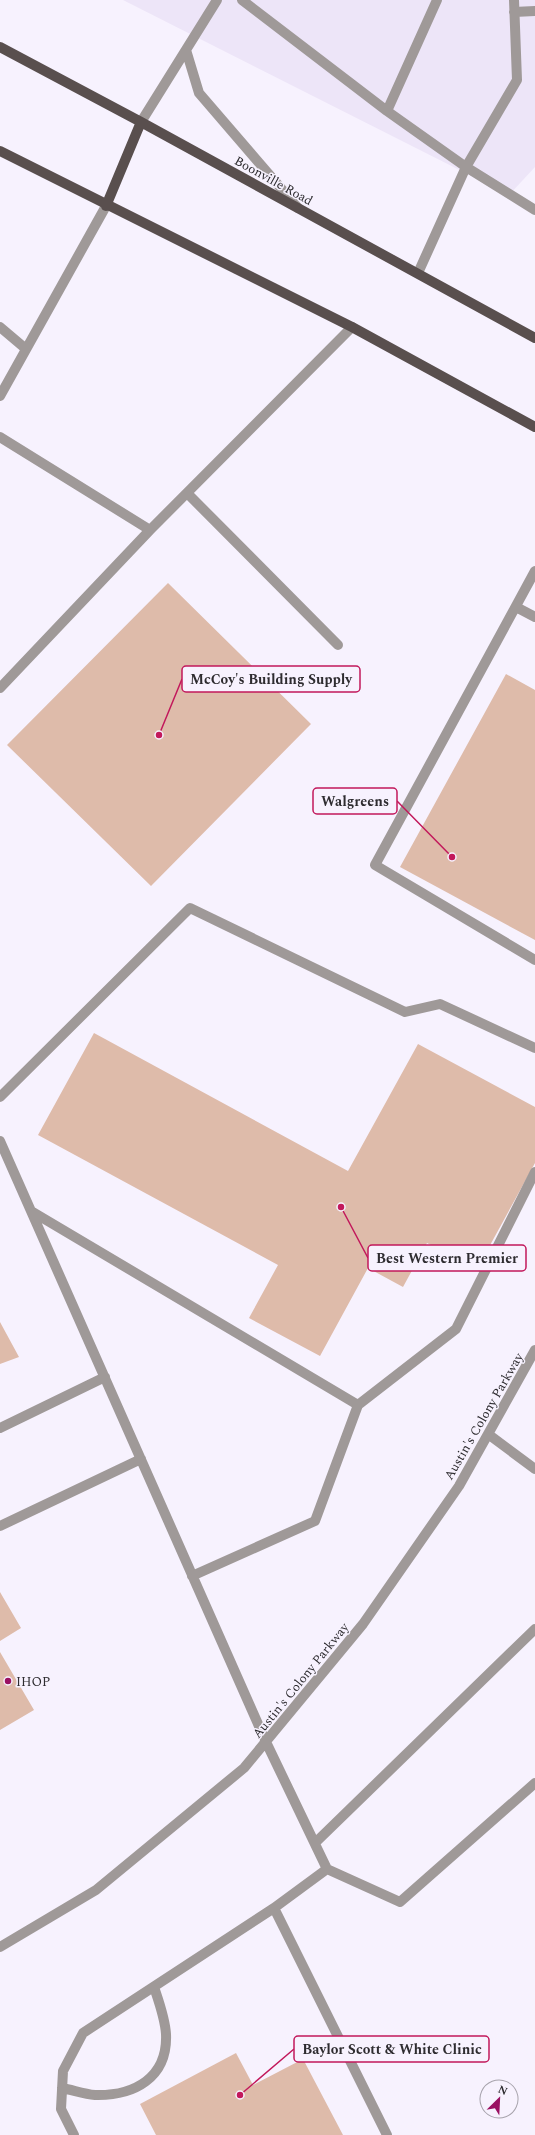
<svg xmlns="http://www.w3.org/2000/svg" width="535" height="2135" font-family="Spectral,serif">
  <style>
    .built { fill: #ede5f8 }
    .building { fill: #debbaa }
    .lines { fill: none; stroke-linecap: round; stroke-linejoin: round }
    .minor { stroke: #9f9998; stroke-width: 10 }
    .major { stroke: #594f4e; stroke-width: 10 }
    .poi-dot { fill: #9a1062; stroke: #f7f2fe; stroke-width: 1.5 }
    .labels { text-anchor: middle; stroke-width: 3; stroke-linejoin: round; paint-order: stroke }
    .street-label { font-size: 13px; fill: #2e2c30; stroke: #f7f2fe }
    .poi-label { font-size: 13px; fill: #2e2c30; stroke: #f7f2fe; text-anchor: start }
    .leader { fill: none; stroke: #c2185b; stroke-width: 1.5 }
    .callout-dot { fill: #c2185b; stroke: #f7f2fe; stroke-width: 1.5 }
    .callout { fill: #f7f2fe; stroke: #c2185b; stroke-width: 1.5 }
    .callout-label { font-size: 14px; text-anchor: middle; font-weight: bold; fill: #2e2c30 }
  </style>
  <rect width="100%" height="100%" fill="#f7f2fe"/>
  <path class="built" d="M123 0H535V167L509 195Z"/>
  <path class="building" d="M168 583 311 724 151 886 7 745Z
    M506 674 535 690V940L400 867Z
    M94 1033 348 1171 418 1044 535 1107V1163L477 1269 427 1243 403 1287 368 1268 320 1356 249 1318 278 1265 38 1135Z
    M0 1322 19 1357 0 1364Z
    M0 1592 21 1628 0 1641Z
    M0 1652 34 1710 0 1730Z
    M236 2053 253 2085 303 2059 343 2135H156L140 2104Z"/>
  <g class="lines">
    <path class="minor" d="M242 0 387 111 466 167 535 210
      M514 12 535 11
      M186 50 199 93 298 208
      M387 111 437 0
      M141 122 217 0
      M418 273 466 167 517 80 514 0
      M0 327 26 349
      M0 396 106 206
      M0 437 150 530 352 327
      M187 493 338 645
      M535 571 375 865 535 960
      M516 607 535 617
      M0 688 150 530
      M0 1097 190 908 405 1012 440 1004 535 1048
      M0 1141 266 1742 327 1869 274 1908 83 2033 63 2071 61 2109 74 2135
      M31 1211 358 1405
      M0 1428 105 1377
      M488 1434 535 1469
      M0 1526 141 1459
      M192 1576 315 1521 358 1405 456 1329 535 1172
      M316 1842 535 1629
      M327 1869 400 1902 535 1783
      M274 1908 387 2135
      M0 1947 96 1890 244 1768 363 1624 459 1486 535 1350
      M62 2088C73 2090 84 2094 95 2095 134 2096 168 2078 166 2034 165 2018 159 2002 154 1987"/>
    <path class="major" d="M0 47 141 122 535 338
      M0 151 352 327 535 427
      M106 206 141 122"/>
  </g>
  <circle class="poi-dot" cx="8" cy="1681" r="4"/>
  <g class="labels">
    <g class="street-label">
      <text transform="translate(274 180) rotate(29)" y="5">Boonville Road</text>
      <text transform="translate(483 1416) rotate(-60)" y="5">Austin's Colony Parkway</text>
      <text transform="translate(300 1680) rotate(-51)" y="5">Austin's Colony Parkway</text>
    </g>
    <g class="poi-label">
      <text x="16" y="1686">IHOP</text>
    </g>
  </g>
  <path class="leader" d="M159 735L182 679M452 857L397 801M341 1207L368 1258M240 2095L294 2049"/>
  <g class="callout-dot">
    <circle cx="159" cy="735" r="4"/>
    <circle cx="452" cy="857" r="4"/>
    <circle cx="341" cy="1207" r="4"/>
    <circle cx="240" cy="2095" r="4"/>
  </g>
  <g class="callout">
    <rect x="182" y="666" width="178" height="26" rx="4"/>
    <rect x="313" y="788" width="84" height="26" rx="4"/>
    <rect x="368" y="1245" width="158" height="26" rx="4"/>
    <rect x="294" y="2036" width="195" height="26" rx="4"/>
  </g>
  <g class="callout-label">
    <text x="271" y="684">McCoy's Building Supply</text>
    <text x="355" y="806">Walgreens</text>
    <text x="447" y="1263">Best Western Premier</text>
    <text x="392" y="2054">Baylor Scott &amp; White Clinic</text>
  </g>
  <g transform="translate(499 2099) rotate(24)"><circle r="19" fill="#f7f2fe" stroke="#a7a3ac"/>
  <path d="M0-3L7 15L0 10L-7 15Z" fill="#9a1062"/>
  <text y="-6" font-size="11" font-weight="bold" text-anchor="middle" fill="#2e2c30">N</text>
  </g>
</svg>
